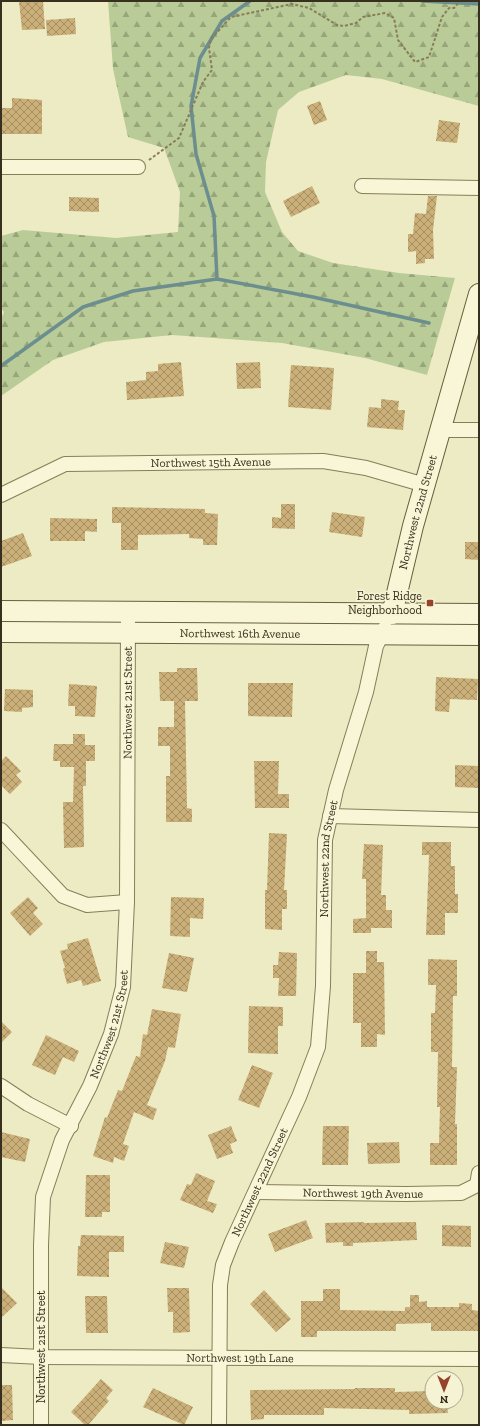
<svg xmlns="http://www.w3.org/2000/svg" width="480" height="1426" font-family="'Zilla Slab',serif">
  <style>
    .forest { fill: url(#forest-firs) }
    .lines { fill: none; stroke-linecap: round; stroke-linejoin: round }
    .stream { stroke: #6c8e8e; stroke-width: 3.5 }
    .building { fill: url(#building-cross-hatch) }
    .street-casing { stroke: #877d5a; stroke-width: 16 }
    .secondary-casing { stroke: #695e3d; stroke-width: 22 }
    .path { stroke: #877d5a; stroke-width: 2; stroke-dasharray: 3 2; stroke-linecap: butt }
    .street { stroke: #f8f6d6; stroke-width: 14 }
    .secondary { stroke: #f8f6d6; stroke-width: 20 }
    .poi-dot { fill: #96432b; stroke: #f5f3d3; stroke-width: 1.5 }
    .labels { text-anchor: middle; stroke-width: 3; stroke-linejoin: round; paint-order: stroke }
    .street-label { font-size: 12px; fill: #38301e; stroke: #f5f3d3 }
    .poi-label { font-size: 12px; fill: #38301e; stroke: #f5f3d3; text-anchor: end }
  </style>
  <defs>
    <pattern id="forest-firs" width="22" height="20" patternUnits="userSpaceOnUse"><rect width="22" height="20" fill="#b9cb97"/><path d="M5 1l3.5 6h-7zM16 11l3.5 6h-7z" fill="#97a57b"/></pattern>
    <pattern id="building-cross-hatch" width="8" height="8" patternUnits="userSpaceOnUse"><rect width="8" height="8" fill="#cbaf79"/><path d="M0 0l8 8M0 8l8-8" fill="none" stroke="#a68f63"/></pattern>
  </defs>
  <rect width="100%" height="100%" fill="#edebc3"/>
  <path class="forest" d="M108 1H479V106L382 79 346 75 299 92 278 110 266 162 265 192 282 232 298 251 333 263 399 273 455 278 427 375 365 358 282 343 172 335 104 342 53 360 1 396V319L4 312 1 308V236L23 230 116 238 178 232 180 192 164 148 128 137 113 69Z"/>
  <g class="lines">
    <path class="stream" d="M422 1 479 4
      M217 279 313 297 429 323
      M1 366 83 307 133 291 217 279 214 216 196 154 191 106 200 58 222 21 250 1"/>
  </g>
  <path class="building" d="M19 1H43L45 29 22 30Z
    M75 18 76 34 47 36 46 20Z
    M12 98 42 100V134H1V108H12Z
    M320 101 327 120 314 125 307 106Z
    M439 120 460 123 457 143 436 141Z
    M312 186 320 203 291 217 283 201Z
    M428 196H437L433 230 434 259H425V263L416 264V251L408 252V234H413L415 213 426 214Z
    M69 197 99 198V212L69 211Z
    M181 362 184 396 127 400 126 382 146 380V372L158 371V364Z
    M260 362 261 388 237 389 236 363Z
    M291 365 334 368 331 410 288 407Z
    M381 399 399 401 398 410H405L403 430 367 427 369 407 381 408Z
    M281 504H295V529L272 528V517L281 518Z
    M112 507 205 509V513L218 514 217 545H203V539L189 538V534L138 535V550H121V523H112Z
    M332 512 365 517 362 537 329 532Z
    M50 518 97 519V532L85 531V541H50Z
    M23 533 32 556 1 567V541Z
    M465 542H479V560L465 559Z
    M177 668H197L198 701H185L187 808 192 809V822H166V776H170V746H158V727H174V701H160L159 672H177Z
    M436 677 478 679 477 700 450 699 449 712 435 711Z
    M248 683H293L292 717 248 716Z
    M69 684 97 686 95 717 75 716V706H68Z
    M5 689 33 690V707L22 708V712L4 711Z
    M73 734H85V745H95V761H86V786H83L84 847 64 848 63 802H73L74 767H60V761H53L54 744H73Z
    M6 756 21 771 16 775 22 782 10 794 1 785V761Z
    M254 761H279L278 794H289V808H255Z
    M455 765 479 766V788L455 787Z
    M269 833 287 834 284 890H287V909H282V930L265 929V890H267Z
    M422 842H451V866H455V894H458V913H445V935H426L429 855H422Z
    M364 844 383 845 381 895H386V910H392V928H371V933H353V919L366 918V879H362Z
    M28 897 38 908 33 913 43 924 30 936 10 913Z
    M171 897 204 898 203 919 190 918V937L170 936Z
    M88 938 101 981 83 986 81 980 67 984 63 969 65 968 60 951 68 949 67 944Z
    M366 951H377V962H384L385 1035 377 1034V1047H361V1023H353V973H366Z
    M279 952 297 953 296 996H278L279 978H273V965H278Z
    M169 953 194 958 187 992 162 988Z
    M428 959 457 960V996H453L452 1067H457L455 1124H457V1165H430V1143H439L440 1107H437L438 1052H431V1013H435L436 985H428Z
    M249 1006 283 1007V1026H278V1054L248 1053Z
    M152 1009 181 1014 175 1048 168 1047 165 1061 147 1105 157 1109 153 1120 134 1112 123 1144 129 1146 124 1161 114 1157 113 1163 93 1156 105 1117 107 1118 118 1090 122 1091 136 1056 140 1057 143 1034 147 1035Z
    M1 1021 12 1032 1 1043Z
    M46 1035 79 1051 74 1062 63 1057 55 1075 32 1065Z
    M252 1065 273 1073 259 1108 238 1100Z
    M231 1126 237 1141 230 1144 233 1153 217 1159 208 1135Z
    M323 1126H349L348 1165H322Z
    M1 1132 30 1139 25 1162 1 1157Z
    M399 1142 400 1163 368 1164 367 1143Z
    M196 1173 215 1181 207 1201 217 1204 213 1213 180 1200 187 1184 191 1185Z
    M86 1175H110V1212H102V1217H85Z
    M306 1220 313 1238 275 1252 268 1234Z
    M364 1222V1223L416 1222 417 1240 353 1243V1246H343V1242L326 1243 325 1223Z
    M442 1225 471 1226V1247L442 1246Z
    M81 1235 124 1236V1252H109V1277L77 1276 78 1246H80Z
    M165 1242 189 1247 184 1268 160 1263Z
    M1 1287 17 1303 1 1318Z
    M167 1288H189L190 1332 173 1333V1312H168Z
    M323 1289H340V1310L405 1311V1307H410V1295H419V1302L427 1301V1307H459V1303L472 1304V1310L479 1311V1331H431V1323L396 1324V1331H317V1337H301V1301H323Z
    M264 1290 291 1319 276 1332 250 1304Z
    M85 1296H107L108 1333H86Z
    M101 1379 113 1390 106 1398 109 1401 88 1425H85L71 1412Z
    M1 1385H12L13 1420 1 1421Z
    M153 1388 193 1407 184 1425 143 1407Z
    M355 1388H395V1392L432 1391V1402H447L448 1413 409 1414V1410L324 1408V1415H264V1419L251 1420 250 1390 355 1389Z"/>
  <g class="lines">
    <defs>
      <g id="street">
        <path d="M1 167H138"/>
        <path d="M362 186 479 188"/>
        <path d="M440 430H479"/>
        <path id="s1" d="M1 495 65 464 323 461 366 468 425 485"/>
        <path d="M330 816 479 820"/>
        <path d="M1 830 63 896 87 905 127 902"/>
        <path d="M1 1086 28 1104 71 1126"/>
        <path id="s2" d="M256 1192 406 1194 461 1193 477 1185 479 1173"/>
        <path id="s3" d="M1 1355 41 1357 479 1359"/>
        <path id="s4" d="M41 1425V1245L43 1197 62 1140 90 1086 111 1034 123 987 127 902 128 612"/>
        <path id="s5" d="M219 1425 220 1285 223 1265 232 1242 299 1097 318 1047 323 986 325 840 336 790 366 692 376 646 385 628"/>
      </g>
      <g id="secondary">
        <path d="M1 611 479 614"/>
        <path id="s6" d="M392 614 413 526 479 294"/>
        <path id="s7" d="M1 632 479 635"/>
      </g>
    </defs>
    <use href="#street" class="street-casing"/>
    <use href="#secondary" class="secondary-casing"/>
    <path class="path" d="M149 160 179 138 203 82 212 70 209 48 211 39 231 17 292 4 309 8 337 25 344 26 356 23 363 17 385 13 394 18 398 40 415 62 429 57 442 17 449 8H454L460 1"/>
    <use href="#street" class="street"/>
    <use href="#secondary" class="secondary"/>
  </g>
  <rect class="poi-dot" x="426" y="599" width="8" height="8" rx="2"/>
  <g class="labels">
    <g class="street-label">
      <text dy="4" stroke="none"><textPath href="#s1" startOffset="217">Northwest 15th Avenue</textPath></text>
      <text dy="4" stroke="none"><textPath href="#s6" startOffset="105">Northwest 22nd Street</textPath></text>
      <text dy="4" stroke="none"><textPath href="#s7" startOffset="239">Northwest 16th Avenue</textPath></text>
      <text dy="4" stroke="none"><textPath href="#s4" startOffset="738">Northwest 21st Street</textPath></text>
      <text dy="4" stroke="none"><textPath href="#s5" startOffset="587">Northwest 22nd Street</textPath></text>
      <text dy="4" stroke="none"><textPath href="#s4" startOffset="414">Northwest 21st Street</textPath></text>
      <text dy="4" stroke="none"><textPath href="#s5" startOffset="251">Northwest 22nd Street</textPath></text>
      <text dy="4" stroke="none"><textPath href="#s2" startOffset="107">Northwest 19th Avenue</textPath></text>
      <text transform="translate(41 1347) rotate(-90)" y="4">Northwest 21st Street</text>
      <text dy="4" stroke="none"><textPath href="#s3" startOffset="239">Northwest 19th Lane</textPath></text>
    </g>
    <g class="poi-label">
      <text x="422" y="600">Forest Ridge<tspan x="422" dy="14">Neighborhood</tspan></text>
    </g>
  </g>
  <rect width="480" height="1426" fill="none" stroke="#38301e" stroke-width="4"/>
  <g transform="translate(444 1390) rotate(180)"><circle r="19" fill="#f5f3d3" stroke="#a9a58b"/>
  <path d="M0-3L7 15L0 10L-7 15Z" fill="#96432b"/>
  <text y="-6" font-size="11" font-weight="bold" text-anchor="middle" fill="#38301e">N</text>
  </g>
</svg>
